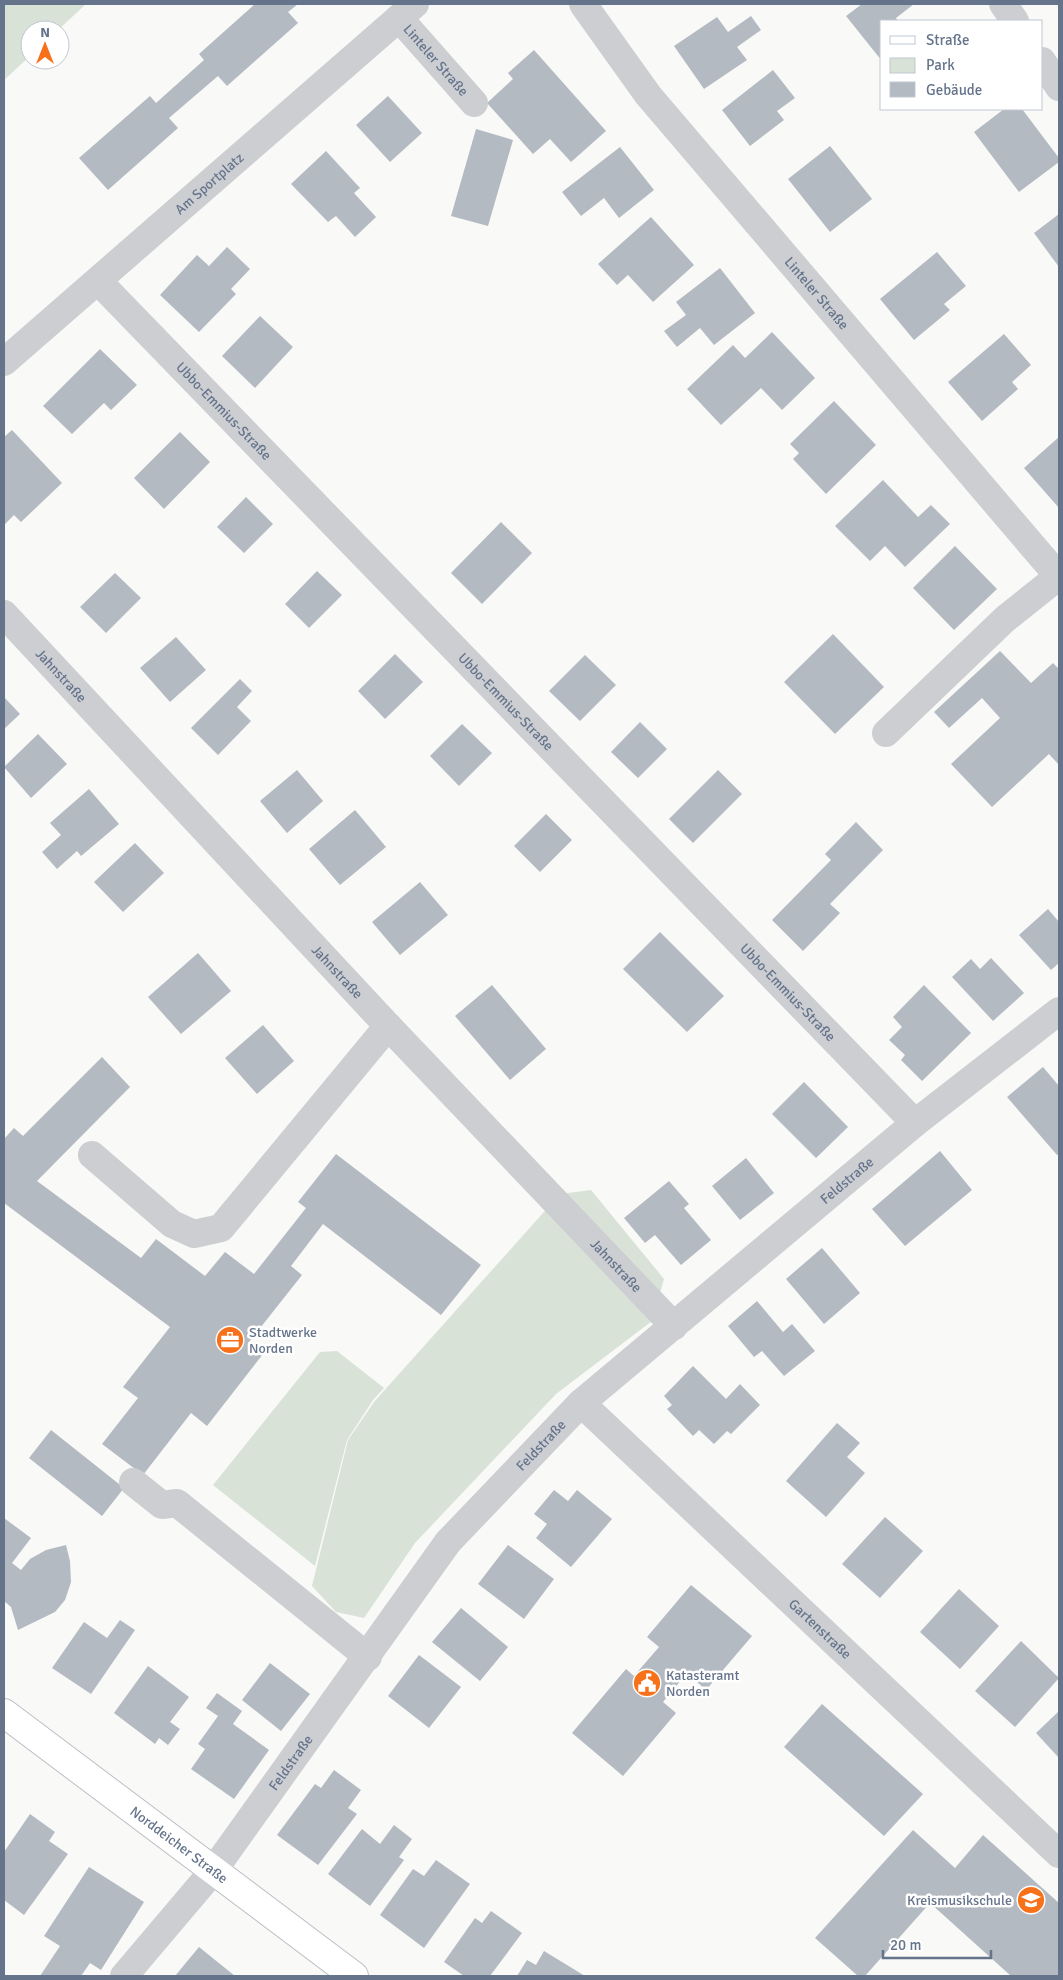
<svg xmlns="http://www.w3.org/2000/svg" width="1063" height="1980" font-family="Signika,sans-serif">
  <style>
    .green { fill: #d9e2d7 }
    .building { fill: #b4bac2 }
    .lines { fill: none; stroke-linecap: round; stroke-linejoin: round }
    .major-casing { stroke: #bcbfc4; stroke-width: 30 }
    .minor { stroke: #ccced2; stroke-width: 28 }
    .major { stroke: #fff; stroke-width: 28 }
    .labels { text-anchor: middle; stroke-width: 5; stroke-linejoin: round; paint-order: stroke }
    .street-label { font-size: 14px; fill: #65748b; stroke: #fff }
    .poi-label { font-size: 14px; fill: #65748b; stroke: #fff; text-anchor: start }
  </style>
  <rect width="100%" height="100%" fill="#f9f9f7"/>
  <path class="green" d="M4 4H86L58 30H30V56L4 80Z
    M591 1190 664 1279 652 1321 556 1394 415 1543 364 1618 336 1612 312 1586 348 1440 374 1402 560 1194Z
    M337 1351 384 1388 373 1400 347 1440 315 1566 213 1485 320 1352Z"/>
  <path class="building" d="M255 4H298L288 12 298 23 227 86 218 76 169 118 178 128 108 190 79 158 150 96 156 103 204 60 199 54Z
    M862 4H914L896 18 898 21H882V61L846 16Z
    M751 16 761 30 737 47 747 60 704 89 674 46 717 17 728 32Z
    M534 50 606 131 571 162 550 139 533 154 487 103 513 79 508 73Z
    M773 70 795 98 777 111 784 120 750 146 722 110Z
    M388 96 422 133 390 162 356 125Z
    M1004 109H1022L1059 158V162L1019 192 974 132Z
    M476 129 513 140 488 226 451 216Z
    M830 146 872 199 830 232 788 179Z
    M620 147 654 190 619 218 604 198 581 216 562 192Z
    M326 151 360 188 354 193 376 217 355 237 336 216 328 222 291 184Z
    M1059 214V267L1034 233Z
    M651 217 694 265 653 302 628 275 617 285 598 264Z
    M227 247 250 269 231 289 236 294 199 332 160 295 197 255 209 266Z
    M937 252 966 286 944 304 950 310 914 340 880 299Z
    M720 268 755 313 714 345 700 328 677 347 664 331 686 315 676 302Z
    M260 316 293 347 255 388 222 356Z
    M772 332 815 378 782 410 761 388 721 425 687 389 733 345 745 358Z
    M1004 334 1031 365 1012 382 1018 389 982 421 948 382Z
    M100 349 137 385 111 410 104 403 72 434 43 406Z
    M834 401 876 445 826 494 793 459 799 453 790 444Z
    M12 430 62 483 21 522 14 515 5 524 4 437Z
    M180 432 210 462 164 509 134 478Z
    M1059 437V508L1024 468Z
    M883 480 918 517 931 505 950 524 905 567 885 546 870 561 835 526Z
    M246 497 273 524 244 553 217 527Z
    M501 522 532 553 482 604 451 573Z
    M955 546 997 589 954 630 913 588Z
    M317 571 342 595 309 628 285 604Z
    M115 573 141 598 106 633 80 607Z
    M833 634 884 687 835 734 784 682Z
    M176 637 206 670 170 702 140 668Z
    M1000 651 1031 683 1053 663 1059 669V765L1049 754 992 807 951 764 1000 718 982 698 949 728 934 712Z
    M395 654 423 682 385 719 358 691Z
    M585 655 616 685 580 721 549 691Z
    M240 679 252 691 237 707 251 721 218 755 191 728Z
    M4 697 20 714 4 729Z
    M640 722 667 749 638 778 611 752Z
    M462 724 492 753 459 786 430 756Z
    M38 734 67 764 31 798 4 767Z
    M297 770 323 801 287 833 260 801Z
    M718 770 742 794 693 843 669 819Z
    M89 789 119 824 81 856 77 851 57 869 42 852 61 835 50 823Z
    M355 810 386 847 340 885 309 849Z
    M546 814 572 840 540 872 514 846Z
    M856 822 883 850 830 904 840 913 803 951 772 920 831 860 825 854Z
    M135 843 164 873 123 912 94 882Z
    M420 882 448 915 400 955 372 922Z
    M1048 909 1059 922V963L1051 970 1019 935Z
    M660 932 724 996 687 1032 623 969Z
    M198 953 231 991 181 1034 148 997Z
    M991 958 1024 993 993 1021 952 977 971 959 980 969Z
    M492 985 546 1049 510 1080 455 1016Z
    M924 985 971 1033 922 1081 901 1060 905 1055 889 1040 902 1027 893 1017Z
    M263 1025 294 1061 257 1094 225 1058Z
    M102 1057 130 1087 37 1181 141 1258 156 1239 205 1276 225 1252 254 1274 306 1208 298 1202 336 1154 481 1265 441 1315 323 1224 291 1266 302 1275 249 1342 263 1354 207 1426 191 1413 143 1475 102 1444 138 1398 123 1387 170 1327 4 1203V1139L14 1128 23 1136Z
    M1043 1067 1059 1086V1154L1057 1155 1007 1097Z
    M804 1082 848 1127 816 1158 772 1114Z
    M940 1151 972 1190 905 1246 872 1209Z
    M746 1158 774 1193 740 1220 712 1186Z
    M669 1181 689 1204 684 1208 711 1240 681 1265 655 1235 645 1243 624 1218Z
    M822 1248 860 1293 824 1324 786 1279Z
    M757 1301 783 1332 792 1324 815 1351 784 1376 762 1351 754 1357 728 1326Z
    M693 1366 726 1399 740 1384 760 1405 731 1434 727 1431 714 1444 699 1430 693 1436 667 1409 672 1405 664 1396Z
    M837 1423 860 1443 847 1457 865 1473 826 1517 786 1481Z
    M51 1430 124 1488 102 1516 29 1458Z
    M554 1490 568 1501 577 1490 612 1519 571 1567 536 1538 547 1524 534 1514Z
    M885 1517 923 1551 880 1598 842 1564Z
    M4 1518 31 1538 12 1563 21 1570 30 1559 46 1550 66 1545 70 1561 71 1582 65 1600 55 1612 18 1630 11 1607 4 1601Z
    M508 1545 554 1579 524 1619 478 1584Z
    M691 1585 752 1636 706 1690 687 1673 663 1702 676 1713 623 1776 572 1733 626 1669 634 1676 659 1647 647 1637Z
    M959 1589 999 1626 960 1669 920 1632Z
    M461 1608 508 1647 480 1681 432 1642Z
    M120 1620 135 1630 91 1694 52 1668 84 1622 107 1638Z
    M1021 1641 1059 1678 1015 1727 975 1691Z
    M419 1655 461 1687 429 1728 388 1696Z
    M270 1663 310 1694 281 1731 242 1700Z
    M148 1666 189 1697 170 1722 180 1729 168 1745 159 1738 155 1744 114 1713Z
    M217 1693 242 1711 233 1724 269 1750 234 1799 191 1769 205 1749 198 1744 218 1716 206 1708Z
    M822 1704 923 1794 884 1836 784 1747Z
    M1059 1711V1758L1036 1733Z
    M334 1770 361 1790 348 1808 357 1814 318 1865 277 1835 315 1784 321 1788Z
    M30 1814 55 1832 49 1841 68 1854 24 1915 4 1900V1852Z
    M394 1825 412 1839 399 1857 404 1860 370 1906 328 1874 362 1829 380 1844Z
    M913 1830 955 1868 983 1835 1059 1903V1976H1011L930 1903 865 1976H858L815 1938Z
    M436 1860 470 1884 424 1948 380 1915 413 1869 424 1876Z
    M89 1867 144 1902 101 1970 90 1963 81 1976H40L60 1946 44 1936Z
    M491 1911 522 1933 490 1976H464L444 1962 475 1918 482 1923Z
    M199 1947 235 1976H175Z
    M544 1951 585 1976H517L527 1960 536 1965Z"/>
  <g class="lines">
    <defs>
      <g id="major">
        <path id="s8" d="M4 1713 354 1976"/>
      </g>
    </defs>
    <use href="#major" class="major-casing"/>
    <g class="minor">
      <path id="s1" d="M583 4 648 95 1059 577"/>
      <path d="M1003 4 1015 21"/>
      <path id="s2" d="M399 18 474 103"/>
      <path d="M1042 61 1059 87"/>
      <path id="s3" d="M98 281 915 1123"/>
      <path id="s4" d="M4 362 415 4"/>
      <path id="s5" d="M4 614 388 1026 674 1326"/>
      <path d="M886 733 1005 619 1059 576"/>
      <path d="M92 1155 172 1224 194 1234 221 1228 388 1026"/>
      <path id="s6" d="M581 1403 1059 1854"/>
      <path d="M133 1482 162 1505 177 1503 368 1657"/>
      <path id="s7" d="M124 1976 213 1871 448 1542 581 1403 915 1123 1059 1011"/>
    </g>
    <use href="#major" class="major"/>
  </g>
  <defs>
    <symbol id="office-disc" viewBox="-11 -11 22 22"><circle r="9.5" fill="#f6711a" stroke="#fff"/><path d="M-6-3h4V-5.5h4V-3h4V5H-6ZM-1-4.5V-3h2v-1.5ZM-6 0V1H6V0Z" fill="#fff"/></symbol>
    <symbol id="civic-disc" viewBox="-11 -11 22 22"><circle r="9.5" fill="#f6711a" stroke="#fff"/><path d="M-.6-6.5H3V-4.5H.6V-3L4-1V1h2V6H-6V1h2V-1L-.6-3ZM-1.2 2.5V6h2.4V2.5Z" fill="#fff"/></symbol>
    <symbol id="school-disc" viewBox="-11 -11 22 22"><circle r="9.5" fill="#f6711a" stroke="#fff"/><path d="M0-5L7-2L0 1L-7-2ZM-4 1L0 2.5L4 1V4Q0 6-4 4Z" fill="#fff"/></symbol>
  </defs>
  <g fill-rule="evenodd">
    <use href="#office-disc" x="214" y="1324" width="32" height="32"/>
    <use href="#civic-disc" x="631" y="1667" width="32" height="32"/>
    <use href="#school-disc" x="1015" y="1884" width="32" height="32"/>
  </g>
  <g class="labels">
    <g class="street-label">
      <text dy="5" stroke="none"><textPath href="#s2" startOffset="56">Linteler Straße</textPath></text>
      <text dy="5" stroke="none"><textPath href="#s4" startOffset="272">Am Sportplatz</textPath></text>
      <text dy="5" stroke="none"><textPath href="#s1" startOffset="372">Linteler Straße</textPath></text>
      <text dy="5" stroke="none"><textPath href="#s3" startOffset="181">Ubbo-Emmius-Straße</textPath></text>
      <text dy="5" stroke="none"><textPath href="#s5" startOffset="84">Jahnstraße</textPath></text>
      <text dy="5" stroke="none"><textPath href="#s3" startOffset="586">Ubbo-Emmius-Straße</textPath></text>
      <text dy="5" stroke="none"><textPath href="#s5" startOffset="489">Jahnstraße</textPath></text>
      <text dy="5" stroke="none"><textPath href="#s3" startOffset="991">Ubbo-Emmius-Straße</textPath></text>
      <text dy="5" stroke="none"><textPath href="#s7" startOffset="1081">Feldstraße</textPath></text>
      <text dy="5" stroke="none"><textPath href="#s5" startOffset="894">Jahnstraße</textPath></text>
      <text dy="5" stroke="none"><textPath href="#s7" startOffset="676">Feldstraße</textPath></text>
      <text dy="5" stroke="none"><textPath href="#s6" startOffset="329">Gartenstraße</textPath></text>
      <text dy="5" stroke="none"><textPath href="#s7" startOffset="271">Feldstraße</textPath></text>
      <text dy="5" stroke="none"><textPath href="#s8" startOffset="219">Norddeicher Straße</textPath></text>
    </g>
    <g class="poi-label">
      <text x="249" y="1337">Stadtwerke<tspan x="249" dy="16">Norden</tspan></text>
      <text x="666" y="1680">Katasteramt<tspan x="666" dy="16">Norden</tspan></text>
      <text x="1012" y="1905" text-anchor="end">Kreismusikschule</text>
    </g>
  </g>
  <rect width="1063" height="1980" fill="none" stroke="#65748b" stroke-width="10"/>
  <rect x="880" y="20" width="162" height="90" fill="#ffffff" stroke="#c1c7d1"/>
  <rect x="890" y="36" width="25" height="8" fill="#ffffff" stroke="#c1c7d1"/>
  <text x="926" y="45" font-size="15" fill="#65748b">Straße</text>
  <rect x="890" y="58" width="25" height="15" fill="#d9e2d7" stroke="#c1c7d1"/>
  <text x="926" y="70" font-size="15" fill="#65748b">Park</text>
  <rect x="890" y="82" width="25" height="15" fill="#b4bac2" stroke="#c1c7d1"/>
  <text x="926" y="95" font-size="15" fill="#65748b">Gebäude</text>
  <g transform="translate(45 45)"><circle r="24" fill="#ffffff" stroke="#c1c7d1"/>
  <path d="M0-4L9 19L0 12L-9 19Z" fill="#f6711a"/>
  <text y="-8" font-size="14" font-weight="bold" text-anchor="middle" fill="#65748b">N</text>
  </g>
  <path d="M883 1950v8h108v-8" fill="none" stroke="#65748b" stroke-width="2.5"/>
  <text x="890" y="1950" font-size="15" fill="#65748b" stroke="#ffffff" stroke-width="4" paint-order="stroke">20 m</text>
</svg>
